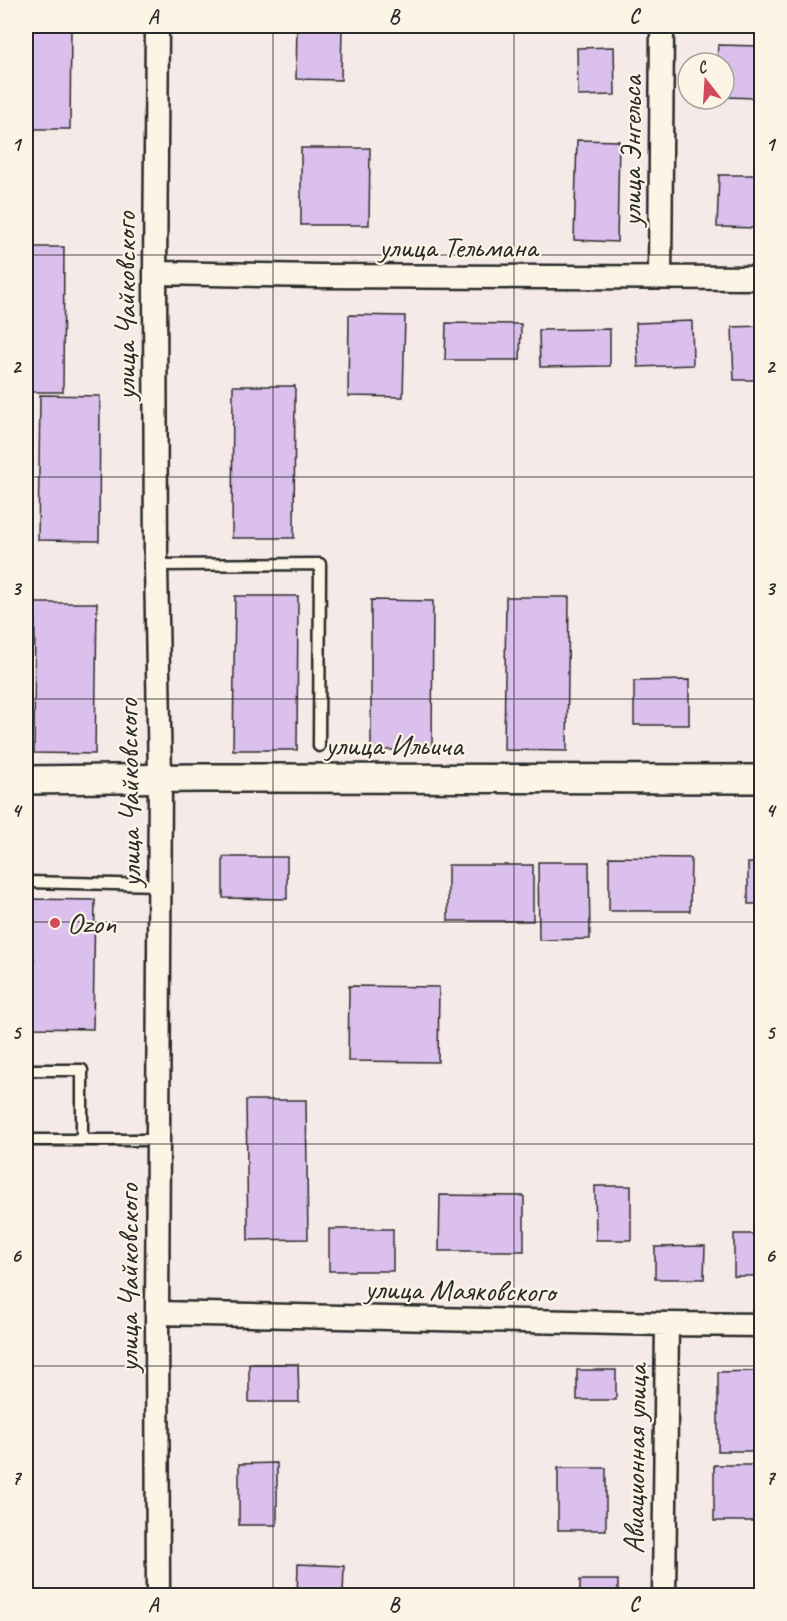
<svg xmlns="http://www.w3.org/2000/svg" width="787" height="1621" font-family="Caveat,sans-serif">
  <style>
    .building { fill: #dbbfed; stroke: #2b2b2b; stroke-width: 1.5 }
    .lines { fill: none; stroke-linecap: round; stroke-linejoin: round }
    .service-casing { stroke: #2b2b2b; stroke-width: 15 }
    .minor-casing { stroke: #2b2b2b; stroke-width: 27 }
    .tertiary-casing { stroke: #2b2b2b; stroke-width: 32 }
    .service { stroke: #fcf5e5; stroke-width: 10 }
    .minor { stroke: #fcf5e5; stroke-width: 22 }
    .tertiary { stroke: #fcf5e5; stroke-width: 27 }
    .grid { fill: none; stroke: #2b2b2b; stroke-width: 1.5; stroke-opacity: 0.55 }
    .poi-dot { fill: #d1495b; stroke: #fcf5e5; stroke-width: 2 }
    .labels { text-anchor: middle; stroke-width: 4.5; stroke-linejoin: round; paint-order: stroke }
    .street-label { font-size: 30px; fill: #2b2b2b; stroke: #fcf5e5 }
    .poi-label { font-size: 30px; fill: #2b2b2b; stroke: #fcf5e5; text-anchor: start }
    .neatline { fill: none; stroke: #2b2b2b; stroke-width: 2 }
    .grid-label { font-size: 20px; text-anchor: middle; font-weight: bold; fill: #2b2b2b }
  </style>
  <rect width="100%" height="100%" fill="#f5eae7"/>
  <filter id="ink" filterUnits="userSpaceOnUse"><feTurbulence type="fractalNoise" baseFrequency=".0167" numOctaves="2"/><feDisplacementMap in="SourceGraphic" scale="12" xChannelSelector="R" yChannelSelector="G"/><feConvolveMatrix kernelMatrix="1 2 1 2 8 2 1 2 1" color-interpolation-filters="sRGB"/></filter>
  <g filter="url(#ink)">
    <path class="building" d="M26 26H71L70 129H26Z
      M297 26H342L341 80 296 79Z
      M718 45 760 46 758 98 724 97V63H717Z
      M614 47 615 95 578 96 577 48Z
      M577 140 619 141 617 242 574 240Z
      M301 148H370L369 225H301Z
      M719 175H761L760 228 717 227Z
      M26 247H64L63 392H26Z
      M349 315 405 316 403 397 348 396Z
      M692 321 693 365 638 367 636 323Z
      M446 323 521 324 520 360H445Z
      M762 326V380H734L732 327Z
      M610 329V366L540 367 539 330Z
      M233 386H295L294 538H232Z
      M40 395 100 396 99 541 38 540Z
      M235 596H298L297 750H233Z
      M506 597H569L567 751 504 750Z
      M371 600 433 601 432 750H371Z
      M35 603H97L95 754 34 753Z
      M689 680V725H634V681Z
      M223 857H287V899L223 898Z
      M609 857 691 858 690 911H609Z
      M538 862H589L590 939 539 940Z
      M748 863H762V904H748Z
      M448 865H533V921H448Z
      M26 899 95 900 93 1029 33 1028 34 958H26Z
      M349 986 439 987 438 1062 348 1061Z
      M246 1100H306L308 1239 248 1240Z
      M595 1186H631V1240H596Z
      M440 1195 524 1196V1251H439Z
      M329 1229H393V1271H329Z
      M734 1234H762V1276H734Z
      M705 1246 704 1279H655V1247Z
      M249 1364H298L299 1402H249Z
      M577 1370H616V1400H577Z
      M756 1371V1451H718V1372Z
      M277 1463V1525H239V1464Z
      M714 1465H757V1521H714Z
      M558 1468H606V1530H558Z
      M298 1564 344 1566 343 1596H297Z
      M580 1580H618V1596H580Z"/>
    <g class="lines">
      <defs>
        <path id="service" d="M156 565 320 564 319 746
          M26 882 160 885
          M26 1070H82V1140
          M26 1140H158"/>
        <path id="minor" d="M157 26 155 273 156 565 160 778 157 1313 158 1596
          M155 273 320 276 762 278
          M660 277 662 26
          M157 1313 667 1324 762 1325
          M664 1596 667 1324"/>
        <path id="tertiary" d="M26 780 200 778 762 779"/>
      </defs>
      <use href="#service" class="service-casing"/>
      <use href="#minor" class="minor-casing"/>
      <use href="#tertiary" class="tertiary-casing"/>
      <use href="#service" class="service"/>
      <use href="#minor" class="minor"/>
      <use href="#tertiary" class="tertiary"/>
    </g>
  </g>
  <path class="grid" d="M273 26V1596M514 26V1596M26 255H762M26 477H762M26 699H762M26 922H762M26 1144H762M26 1366H762"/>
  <circle class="poi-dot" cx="55" cy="923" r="6"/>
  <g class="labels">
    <g class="street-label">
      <text transform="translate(631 151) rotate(-90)" y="10">улица Энгельса</text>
      <text x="458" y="257">улица Тельмана</text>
      <text transform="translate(125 306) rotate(-90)" y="10">улица Чайковского</text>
      <text x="394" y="755">улица Ильича</text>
      <text transform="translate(129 793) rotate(-91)" y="10">улица Чайковского</text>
      <text transform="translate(128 1278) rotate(-90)" y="10">улица Чайковского</text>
      <text transform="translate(460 1290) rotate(1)" y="10">улица Маяковского</text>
      <text transform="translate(635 1459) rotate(-89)" y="10">Авиационная улица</text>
    </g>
    <g class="poi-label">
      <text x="67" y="933">Ozon</text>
    </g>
  </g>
  <rect width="787" height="1621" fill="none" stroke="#fcf5e5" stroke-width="66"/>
  <g transform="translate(706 81) rotate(343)"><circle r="28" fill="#fcf5e5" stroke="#a8a49b" stroke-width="1.5"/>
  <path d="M0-4.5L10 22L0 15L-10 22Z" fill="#d1495b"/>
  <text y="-9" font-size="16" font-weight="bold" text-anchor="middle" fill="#2b2b2b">С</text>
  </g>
  <rect x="33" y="33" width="721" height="1555" class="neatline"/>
  <g class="grid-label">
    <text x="153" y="23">A</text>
    <text x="394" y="23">B</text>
    <text x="634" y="23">C</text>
    <text x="16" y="151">1</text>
    <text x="770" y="151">1</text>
    <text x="16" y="373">2</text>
    <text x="770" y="373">2</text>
    <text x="16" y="595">3</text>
    <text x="770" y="595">3</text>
    <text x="16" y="817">4</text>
    <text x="770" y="817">4</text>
    <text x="16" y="1039">5</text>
    <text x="770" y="1039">5</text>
    <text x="16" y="1262">6</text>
    <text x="770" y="1262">6</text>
    <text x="16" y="1484">7</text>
    <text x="770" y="1484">7</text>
    <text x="153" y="1611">A</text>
    <text x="394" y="1611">B</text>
    <text x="634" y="1611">C</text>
  </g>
</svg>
